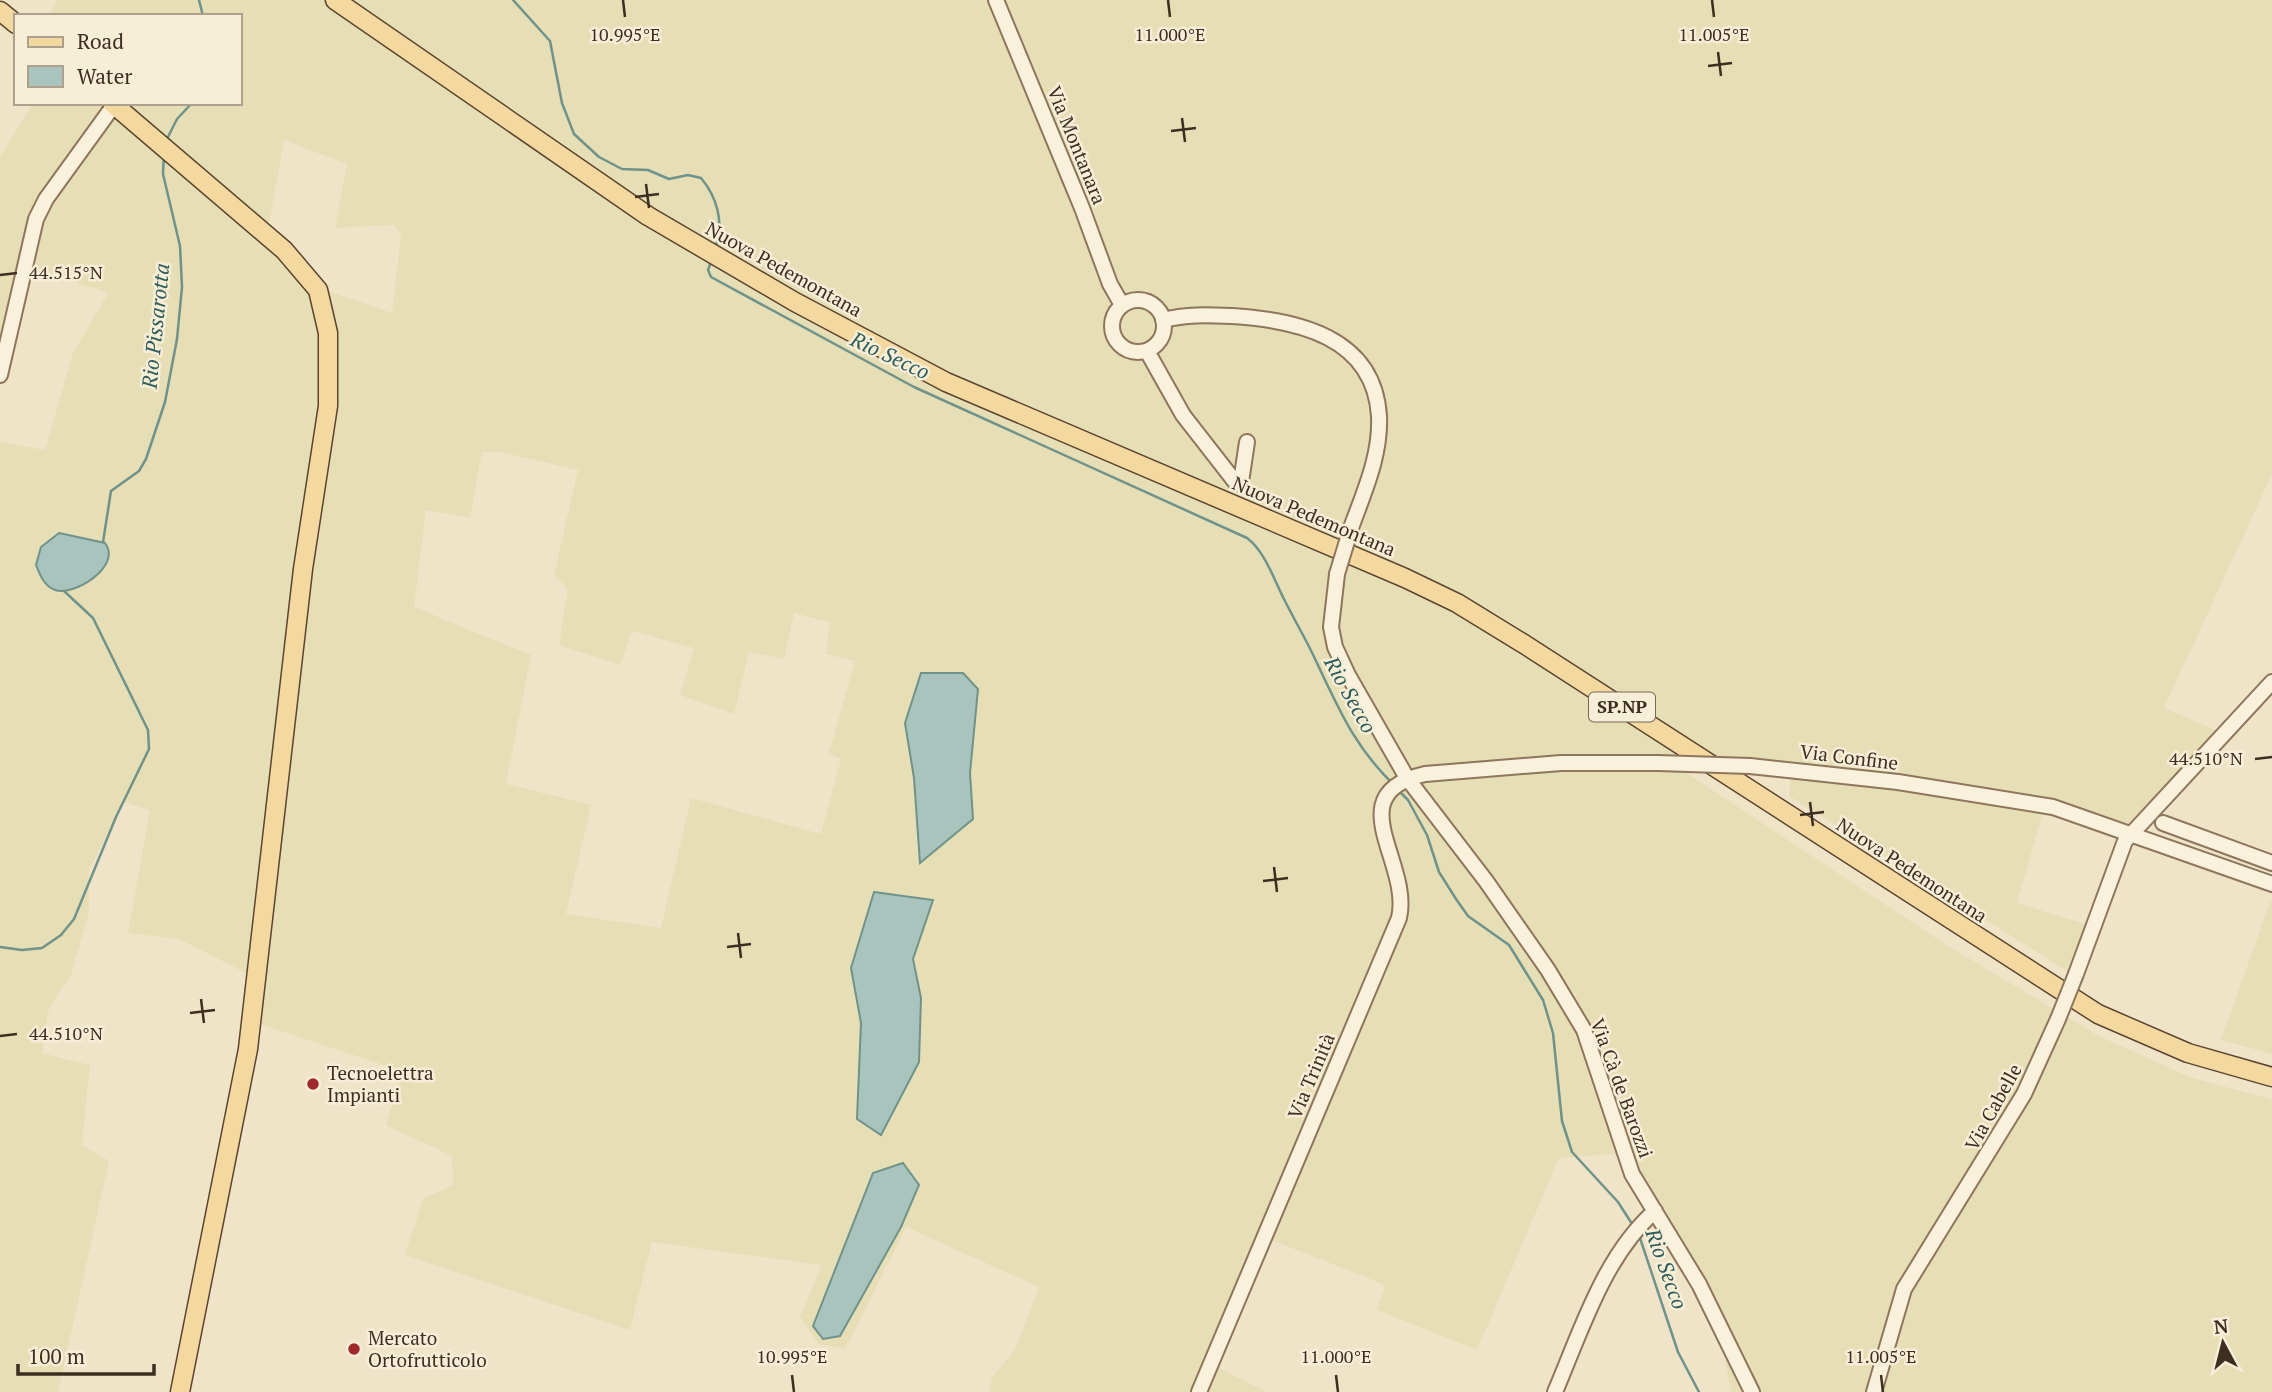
<svg xmlns="http://www.w3.org/2000/svg" width="2272" height="1392" font-family="'PT Serif',serif">
  <style>
    .farmland { fill: #e6deb5; fill-rule: evenodd }
    .water { fill: #a9c4bc; stroke: #6f938a; stroke-width: 2 }
    .lines { fill: none; stroke-linecap: round; stroke-linejoin: round }
    .stream { stroke: #6f938a; stroke-width: 2.5 }
    .minor-casing { stroke: #8d765c; stroke-width: 18 }
    .major-casing { stroke: #5b4430; stroke-width: 21 }
    .minor { stroke: #faf1dc; stroke-width: 14 }
    .major { stroke: #f3d9a0; stroke-width: 18 }
    .minor-bridge-casing { stroke: #8d765c; stroke-width: 18; stroke-linecap: butt }
    .minor-bridge { stroke: #faf1dc; stroke-width: 14 }
    .ticks { fill: none; stroke: #3d2e20; stroke-width: 2.5 }
    .poi-dot { fill: #9e2a2b; stroke: #f7eed8; stroke-width: 2.5 }
    .labels { text-anchor: middle; stroke-width: 5; stroke-linejoin: round; paint-order: stroke }
    .shield { fill: #f7eed8; stroke: #756857; stroke-width: 2 }
    .shield-label { font-size: 18px; font-weight: bold; fill: #3d2e20 }
    .street-label { font-size: 19px; fill: #3d2e20; stroke: #f7eed8 }
    .poi-label { font-size: 19px; fill: #3d2e20; stroke: #f7eed8; text-anchor: start }
    .water-label { font-size: 21px; font-style: italic; fill: #2f5d5a; stroke: #f7eed8 }
    .ticks-label { font-size: 18px; text-anchor: middle; fill: #3d2e20; stroke: #f7eed8; stroke-width: 5; stroke-linejoin: round; paint-order: stroke }
  </style>
  <rect width="100%" height="100%" fill="#f0e4c8"/>
  <path class="farmland" d="M57 0H2272V474L2164 708 2220 732 2135 834 2046 802 2017 903 2088 925 2070 973 1789 796 1792 768 1676 766 1945 944 2099 1036 2192 1078 2272 1099V1392H1731L1717 1311 1625 1153 1559 1158 1477 1350 1377 1310 1385 1285 1267 1238 1211 1364 1266 1392H989L992 1378 1016 1348 1039 1287 906 1227 845 1349 819 1344 800 1317 822 1265 652 1242 630 1330 405 1255 423 1199 453 1185 452 1156 386 1125 402 1071 260 1024 250 975 179 939 128 933 150 810 123 802 89 870V912L71 975 49 1008 42 1053 90 1065 82 1145 109 1161 58 1392H0V442L45 450 73 353 108 293 30 267 0 359V157L33 103H240V16H50ZM284 140 347 164 335 228 394 225 401 236 392 313 325 290 176 150 269 224ZM482 452H500L578 470 554 575 568 589 559 645 620 665 632 631 694 648 680 695 734 714 749 652 784 659 794 613 830 622 826 654 855 661 829 754 841 759 821 834 691 798 661 928 566 914 591 805 506 784 531 655 414 607 426 510 470 518Z
    M2270 902 2272 903V1054L2221 1040Z"/>
  <path class="water" d="M59 533 105 543C123 567 72 597 55 590 44 586 40 575 36 565L41 547Z
    M921 673H963L978 689 970 773 973 819 920 863 914 778 905 723Z
    M874 892 933 900 913 959 921 998 919 1062 881 1135 857 1119 861 1023 851 968Z
    M903 1163 919 1185 901 1227 840 1336 823 1339 813 1326 873 1173Z"/>
  <g class="lines">
    <path class="stream" d="M199 0 203 16
      M513 0 550 41 562 103 574 134 599 157 622 169 648 170 669 179 688 175 701 178C717 197 724 222 716 246
      M166 141 177 119 192 103
      M711 262 708 270 711 277 914 387 1247 538C1266 552 1275 583 1286 603 1296 623 1307 641 1316 661 1339 709 1354 746 1393 784
      M103 542 111 491 139 471 146 459 165 402 177 339 182 287 180 246 163 174 164 155
      M1400 792 1408 800 1427 835 1439 872 1456 899 1468 916 1509 945 1543 1000 1553 1033 1562 1121 1572 1152 1618 1202 1634 1227
      M0 947 22 950 42 948 61 935 74 919 116 817 149 749 148 730 93 618 64 591
      M1639 1235 1678 1352 1699 1392"/>
    <defs>
      <path id="minor" d="M996 0 1082 208 1110 284 1122 305
        M1112 326a26 26 0 1 1 52 0a26 26 0 1 1-52 0Z
        M1163 320C1186 314 1208 315 1232 316 1296 320 1374 336 1379 416 1381 455 1364 492 1351 528
        M1147 351 1183 415 1236 483 1241 482 1247 442
        M0 375 36 219 46 199 114 105
        M1337 574 1331 627 1335 647 1348 675 1407 778 1486 881 1548 970 1584 1030 1632 1174 1699 1284 1752 1392
        M1750 766 1898 782 2053 807 2272 884
        M2163 823 2272 863
        M2076 974 2125 841 2272 682
        M1199 1392 1399 918C1412 862 1337 794 1425 774L1561 763H1658
        M1555 1392C1581 1331 1604 1256 1655 1211
        M1874 1392 1904 1289 2024 1094 2058 1019"/>
      <path id="major" d="M335 0 648 216 795 302 946 382 1405 578 1457 603 1524 644 2098 1014 2188 1053 2272 1077
        M0 11 16 24
        M112 103 284 250 318 290 328 333V406L303 569 248 1049 180 1392"/>
    </defs>
    <use href="#minor" class="minor-casing"/>
    <use href="#major" class="major-casing"/>
    <use href="#minor" class="minor"/>
    <use href="#major" class="major"/>
    <defs>
      <path id="minor-bridge" d="M1337 574 1351 528
        M1658 763 1750 766
        M2058 1019 2076 974"/>
    </defs>
    <use href="#minor-bridge" class="minor-bridge-casing"/>
    <use href="#minor-bridge" class="minor-bridge"/>
  </g>
  <path class="ticks" d="M623 0 625 17M1168 0 1170 17M1712 0 1714 17M1718 52 1721 76M1708 66 1732 63M1182 118 1185 142M1171 131 1196 128M646 184 649 208M635 197 659 194M0 275 17 273M2255 759 2272 757M1810 802 1813 826M1800 815 1824 812M1274 867 1277 892M1263 881 1288 878M738 933 741 958M727 947 751 944M201 999 204 1023M190 1013 215 1010M0 1036 17 1034M792 1375 794 1392M1336 1375 1338 1392M1881 1375 1883 1392"/>
  <g class="poi-dot">
    <circle cx="313" cy="1084" r="7"/>
    <circle cx="354" cy="1349" r="7"/>
  </g>
  <g class="labels">
    <rect class="shield" x="1589" y="692.5" width="66" height="29" rx="5"/>
    <g class="shield-label">
      <text x="1622" y="713">SP.NP</text>
    </g>
    <g class="street-label">
      <text transform="translate(1077 145) rotate(68)" y="7">Via Montanara</text>
      <text transform="translate(784 269) rotate(29)" y="7">Nuova Pedemontana</text>
      <text transform="translate(1314 516) rotate(23)" y="7">Nuova Pedemontana</text>
      <text transform="translate(1849 757) rotate(7)" y="7">Via Confine</text>
      <text transform="translate(1912 870) rotate(33)" y="7">Nuova Pedemontana</text>
      <text transform="translate(1311 1076) rotate(-67)" y="7">Via Trinità</text>
      <text transform="translate(1622 1088) rotate(70)" y="7">Via Cà de Barozzi</text>
      <text transform="translate(1993 1107) rotate(-61)" y="7">Via Cabelle</text>
    </g>
    <g class="poi-label">
      <text x="327" y="1080">Tecnoelettra<tspan x="327" dy="22">Impianti</tspan></text>
      <text x="368" y="1345">Mercato<tspan x="368" dy="22">Ortofrutticolo</tspan></text>
    </g>
    <g class="water-label">
      <text transform="translate(156 326) rotate(-84)" y="7">Rio Pissarotta</text>
      <text transform="translate(890 356) rotate(25)" y="7">Rio Secco</text>
      <text transform="translate(1350 695) rotate(61)" y="7">Rio Secco</text>
      <text transform="translate(1666 1269) rotate(70)" y="7">Rio Secco</text>
    </g>
  </g>
  <g class="ticks-label">
    <text x="625" y="41">10.995°E</text>
    <text x="1170" y="41">11.000°E</text>
    <text x="1714" y="41">11.005°E</text>
    <text x="66" y="279">44.515°N</text>
    <text x="2206" y="765">44.510°N</text>
    <text x="66" y="1040">44.510°N</text>
    <text x="792" y="1363">10.995°E</text>
    <text x="1336" y="1363">11.000°E</text>
    <text x="1881" y="1363">11.005°E</text>
  </g>
  <rect x="14" y="14" width="228" height="91" fill="#f7eed8" stroke="#ada18e" stroke-width="2"/>
  <rect x="28" y="37" width="35" height="10" fill="#f3d9a0" stroke="#ada18e" stroke-width="2"/>
  <text x="77" y="49" font-size="21" fill="#3d2e20">Road</text>
  <rect x="28" y="66" width="35" height="21" fill="#a9c4bc" stroke="#ada18e" stroke-width="2"/>
  <text x="77" y="84" font-size="21" fill="#3d2e20">Water</text>
  <g transform="translate(2223 1343) rotate(353)" stroke="#f7eed8" stroke-width="5" paint-order="stroke">
  <path d="M0-5L12 26L0 18L-12 26Z" fill="#3d2e20"/>
  <text y="-10" font-size="19" font-weight="bold" text-anchor="middle" fill="#3d2e20">N</text>
  </g>
  <path d="M18 1364v10h136v-10" fill="none" stroke="#3d2e20" stroke-width="3.5"/>
  <text x="28" y="1364" font-size="21" fill="#3d2e20" stroke="#f7eed8" stroke-width="5" paint-order="stroke">100 m</text>
</svg>
